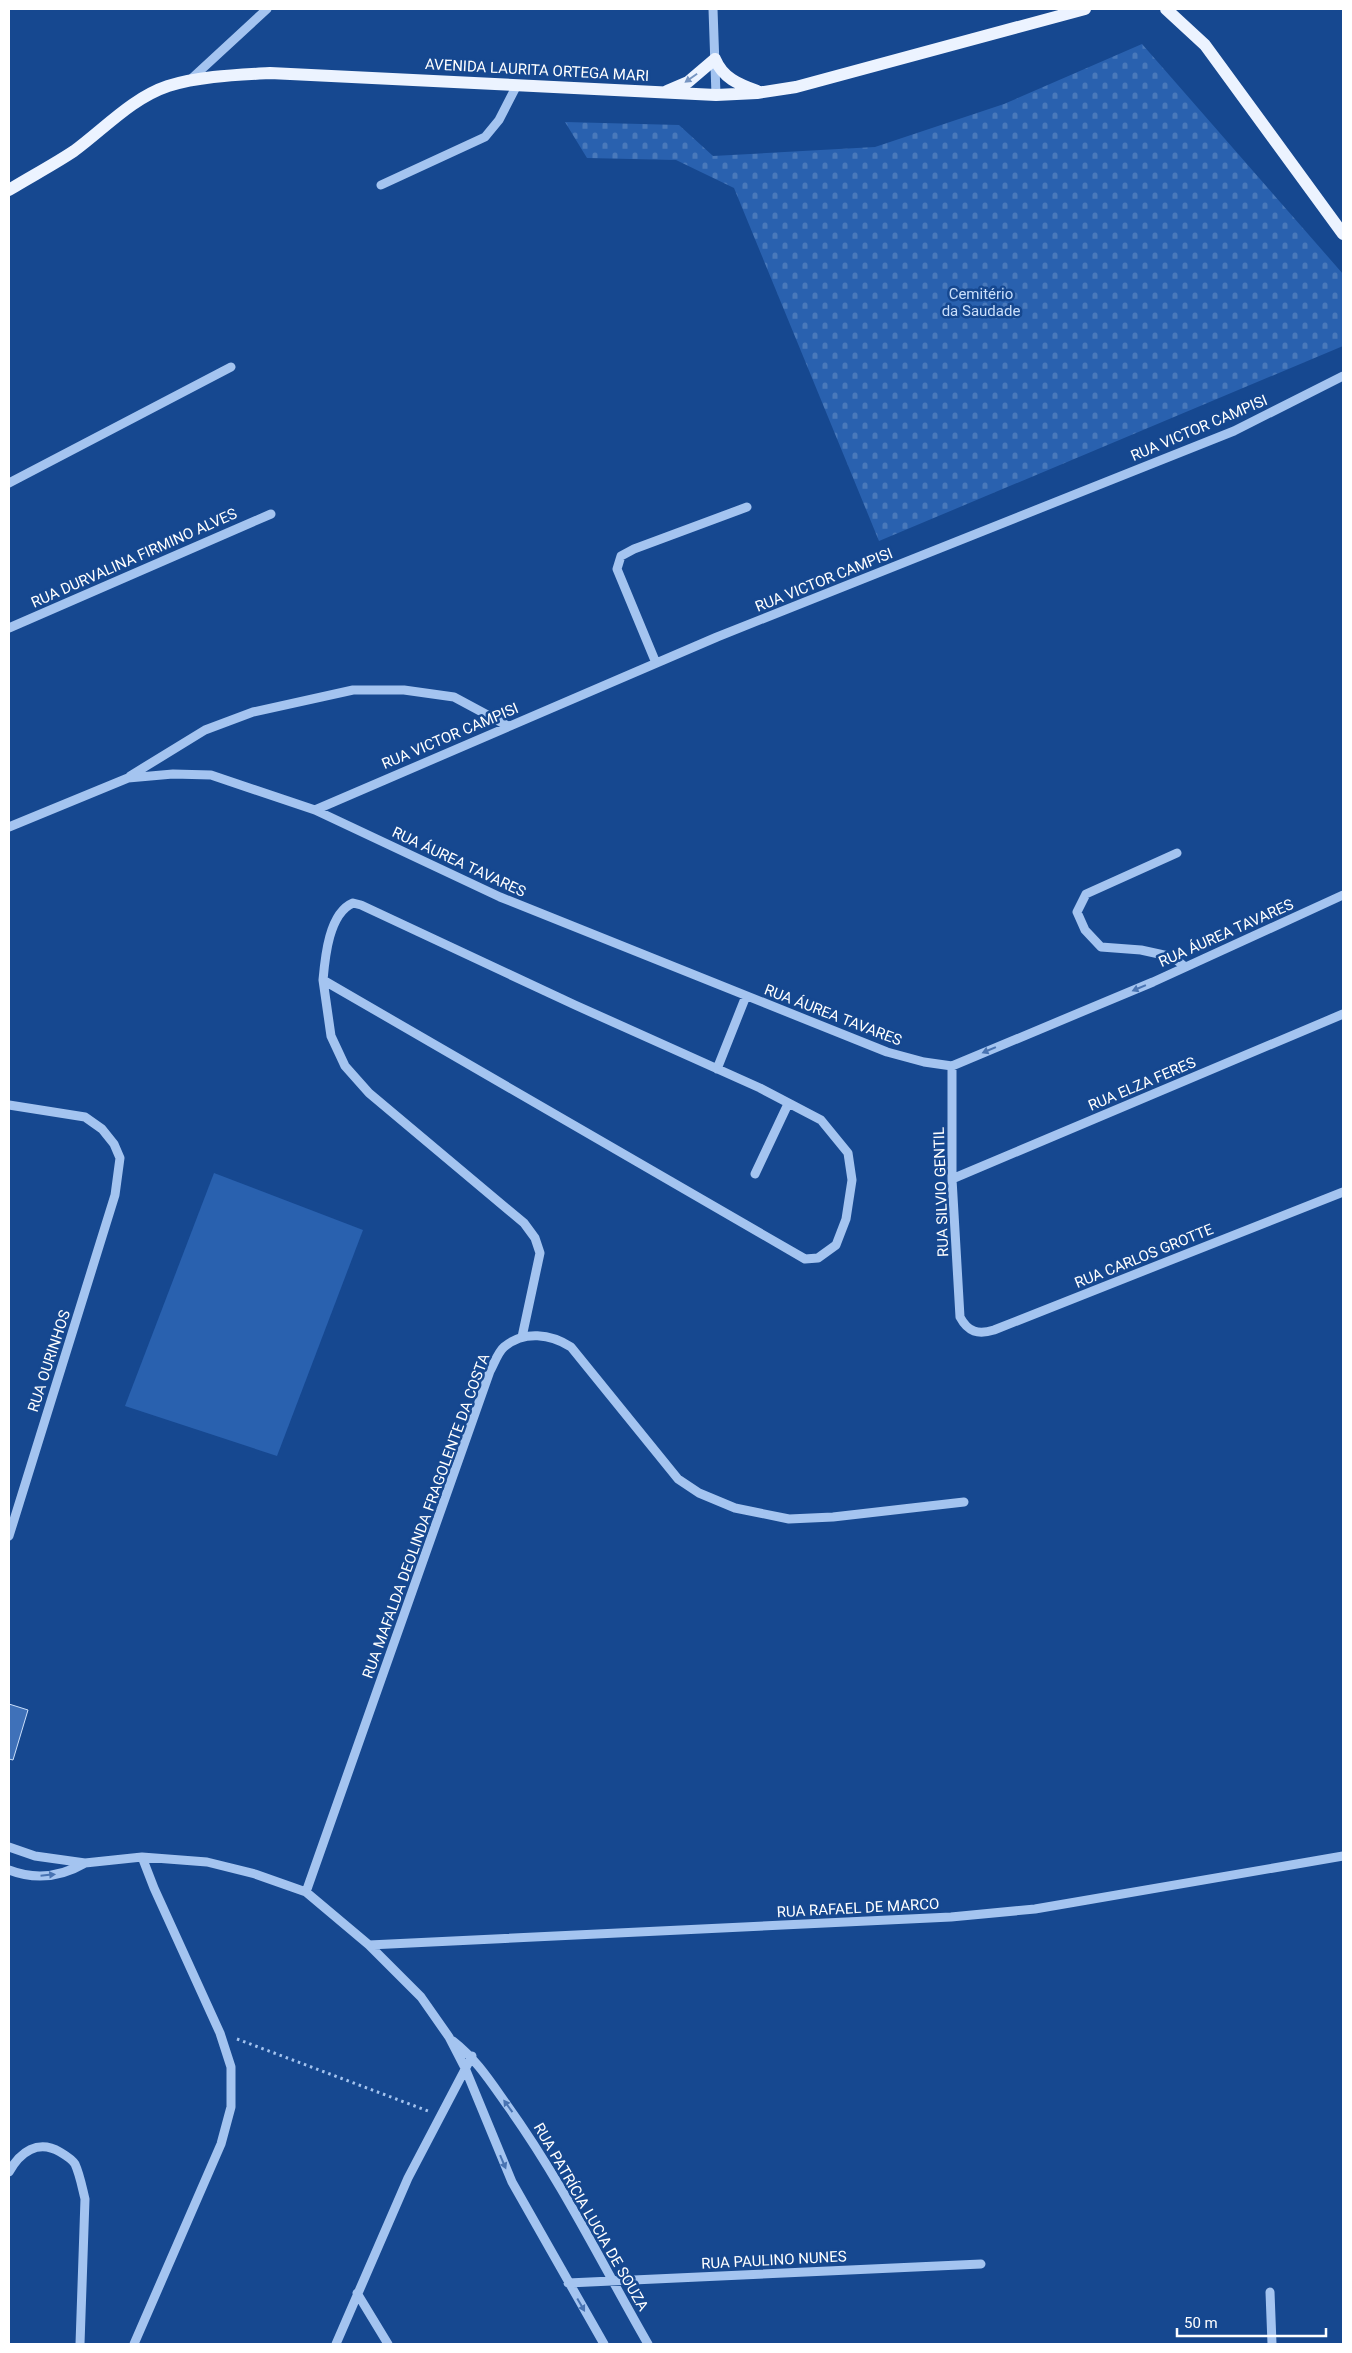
<svg xmlns="http://www.w3.org/2000/svg" width="1352" height="2353" font-family="Roboto,sans-serif">
  <style>
    .cemetery { fill: url(#cemetery-stones) }
    .pitch { fill: #2961af }
    .building { fill: #3f71b9; stroke: #cadffb }
    .lines { fill: none; stroke-linecap: round; stroke-linejoin: round }
    .path { stroke: #a4c4f0; stroke-width: 3; stroke-dasharray: 2.5 4; stroke-linecap: butt }
    .minor { stroke: #a4c4f0; stroke-width: 9 }
    .major { stroke: #ecf3ff; stroke-width: 12 }
    .oneway { fill: #7695c2 }
    .oneway2 { fill: #4873b2 }
    .labels { text-anchor: middle; stroke-width: 5; stroke-linejoin: round; paint-order: stroke }
    .street-label { font-size: 15px; fill: #fff; stroke: #164890 }
    .park-label { font-size: 15px; fill: #cadffb; stroke: #164890 }
  </style>
  <defs>
    <pattern id="cemetery-stones" width="16" height="16" patternUnits="userSpaceOnUse" patternTransform="scale(1.25)"><rect width="16" height="16" fill="#2961af"/><path d="M2 7V4a2 2 0 0 1 4 0v3zM10 15v-3a2 2 0 0 1 4 0v3z" fill="#4979bb"/></pattern>
  </defs>
  <rect width="100%" height="100%" fill="#164890"/>
  <path class="cemetery" d="M1142 44 1343 274V346L879 541 734 188 676 160 587 158 565 122 679 125 713 156 875 147 1004 104Z"/>
  <path class="pitch" d="M214 1173 363 1230 277 1456 125 1406Z"/>
  <path class="building" d="M9 1704 28 1710 13 1760 9 1759Z"/>
  <g class="lines">
    <path class="path" d="M237 2039 428 2111"/>
    <path class="minor" d="M713 9 716 95
      M190 80 267 9
      M381 185 485 137 499 120 517 85
      M9 483 231 367
      M9 628 271 514
      M656 663 617 569 621 556 634 549 747 507
      M130 776 205 730 253 712 353 690H404L454 697 508 726
      M315 810 717 637 1234 431 1343 376
      M9 827 128 778 173 774 211 775 315 810 500 897 887 1052 924 1062 952 1066 1153 982 1343 895
      M1177 853 1086 894 1077 912 1085 930 1101 947 1141 950 1173 957 1185 967
      M323 980C325 957 329 913 353 903L361 905 575 1005 760 1088 821 1120 848 1153 852 1180 846 1219 836 1245 818 1258 805 1259 323 980 331 1036 345 1066 369 1093 524 1223 535 1238 540 1253 522 1337
      M952 1066V1179L960 1317C968 1332 978 1335 994 1330L1343 1192
      M717 1069 746 996
      M9 1105 85 1117 102 1129 114 1144 120 1158 115 1195 9 1536
      M755 1174 788 1104
      M952 1179 1343 1014
      M9 1847 35 1856 85 1863 142 1857 207 1862 255 1874 306 1892 369 1945 421 1997 449 2037 465 2068 512 2182 604 2344
      M9 1870C35 1880 61 1877 85 1863
      M306 1892 490 1371C494 1364 498 1352 504 1347 524 1330 551 1334 571 1347L678 1479 699 1493 735 1508 789 1519 833 1517 964 1502
      M369 1945 951 1917 1035 1909 1343 1856
      M453 2041C476 2059 490 2081 507 2105 561 2180 602 2264 648 2344
      M9 2172C20 2152 38 2139 60 2152 65 2155 72 2159 75 2164 80 2175 82 2187 85 2199L80 2344
      M568 2283 981 2264
      M1270 2292 1272 2344
      M357 2293 388 2344
      M134 2344 221 2144 231 2107V2067L220 2033 154 1888 142 1857
      M336 2344 408 2178 472 2056"/>
    <path class="major" d="M1166 9 1205 45 1343 234
      M667 91 688 82 715 59C723 78 738 84 757 91
      M9 190C30 177 53 165 74 151 104 129 132 98 168 86 201 76 236 75 270 73L716 95 757 93 796 87 1085 9"/>
  </g>
  <defs><path id="oneway-solid" d="M-6-.8H1V-3.2L6.5 0L1 3.2V.8H-6Z" transform="scale(1.25)"/></defs>
  <use class="oneway" href="#oneway-solid" transform="translate(691 78) rotate(145)"/>
  <g class="oneway2">
    <use href="#oneway-solid" transform="translate(1139 988) rotate(157)"/>
    <use href="#oneway-solid" transform="translate(989 1050) rotate(157)"/>
    <use href="#oneway-solid" transform="translate(48 1875) rotate(-6)"/>
    <use href="#oneway-solid" transform="translate(508 2106) rotate(-126)"/>
    <use href="#oneway-solid" transform="translate(503 2162) rotate(67)"/>
    <use href="#oneway-solid" transform="translate(581 2305) rotate(60)"/>
  </g>
  <g class="labels">
    <g class="street-label">
      <text transform="translate(537 70) rotate(3)" y="5">AVENIDA LAURITA ORTEGA MARI</text>
      <text transform="translate(1199 428) rotate(-23)" y="5">RUA VICTOR CAMPISI</text>
      <text transform="translate(134 558) rotate(-24)" y="5">RUA DURVALINA FIRMINO ALVES</text>
      <text transform="translate(824 580) rotate(-22)" y="5">RUA VICTOR CAMPISI</text>
      <text transform="translate(450 736) rotate(-23)" y="5">RUA VICTOR CAMPISI</text>
      <text transform="translate(459 862) rotate(25)" y="5">RUA ÁUREA TAVARES</text>
      <text transform="translate(1226 933) rotate(-24)" y="5">RUA ÁUREA TAVARES</text>
      <text transform="translate(833 1015) rotate(21)" y="5">RUA ÁUREA TAVARES</text>
      <text transform="translate(1142 1084) rotate(-23)" y="5">RUA ELZA FERES</text>
      <text transform="translate(941 1192) rotate(-92)" y="5">RUA SILVIO GENTIL</text>
      <text transform="translate(1144 1256) rotate(-22)" y="5">RUA CARLOS GROTTE</text>
      <text transform="translate(49 1361) rotate(-72)" y="5">RUA OURINHOS</text>
      <text transform="translate(426 1516) rotate(-70)" y="5">RUA MAFALDA DEOLINDA FRAGOLENTE DA COSTA</text>
      <text transform="translate(858 1908) rotate(-3)" y="5">RUA RAFAEL DE MARCO</text>
      <text transform="translate(591 2217) rotate(60)" y="5">RUA PATRÍCIA LUCIA DE SOUZA</text>
      <text transform="translate(774 2260) rotate(-3)" y="5">RUA PAULINO NUNES</text>
    </g>
    <g class="park-label">
      <text x="981" y="299">Cemitério<tspan x="981" dy="17">da Saudade</tspan></text>
    </g>
  </g>
  <rect width="1352" height="2353" fill="none" stroke="#ffffff" stroke-width="20"/>
  <path d="M1177 2328v8h149v-8" fill="none" stroke="#ffffff" stroke-width="2.5"/>
  <text x="1184" y="2328" font-size="15" fill="#ffffff" stroke="#164890" stroke-width="4" paint-order="stroke">50 m</text>
</svg>
